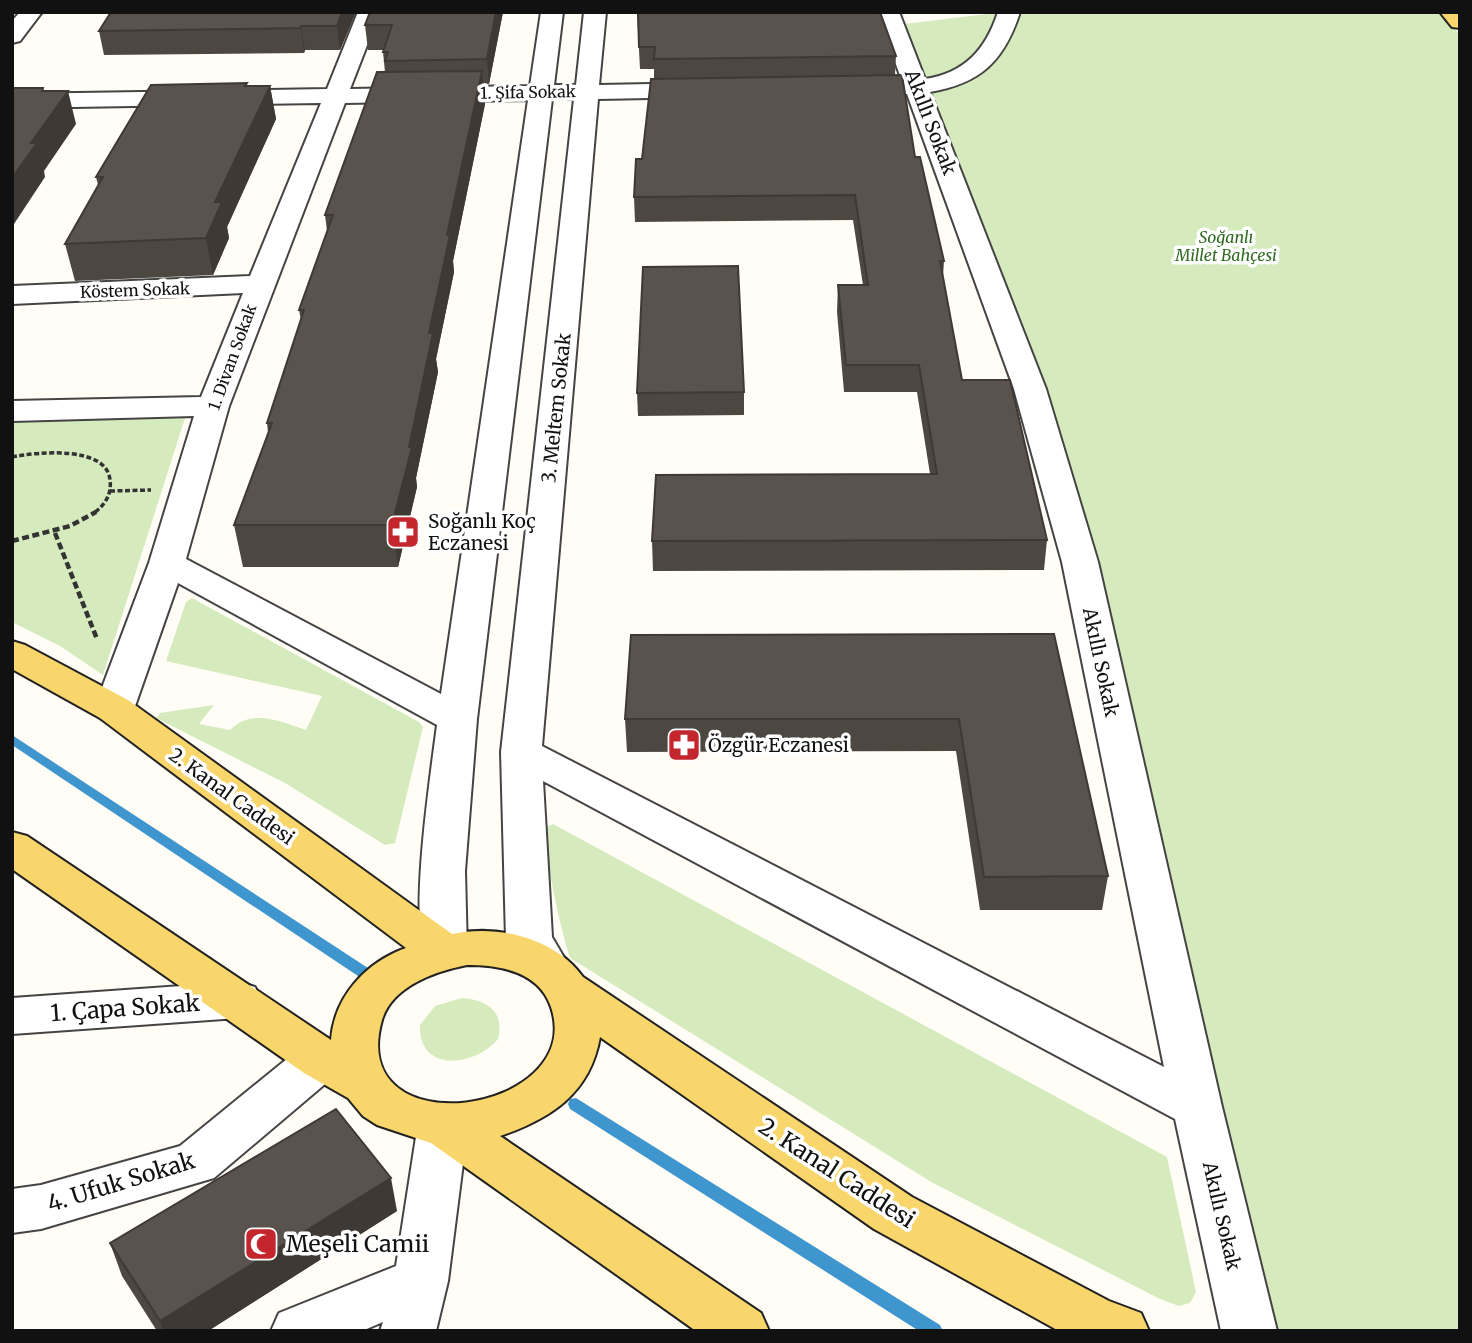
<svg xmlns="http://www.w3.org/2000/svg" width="1472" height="1343" font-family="Merriweather,serif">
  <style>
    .green { fill: #d5ebbd }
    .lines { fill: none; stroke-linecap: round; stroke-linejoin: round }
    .stream { fill: #3f96cf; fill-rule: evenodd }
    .minor-casing { stroke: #444; stroke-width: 4 }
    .major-casing { stroke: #222; stroke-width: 4 }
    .path-far1 { stroke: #333; stroke-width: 3.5; stroke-dasharray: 5 2.5; stroke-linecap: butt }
    .path { stroke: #333; stroke-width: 4.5; stroke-dasharray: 7 3.5; stroke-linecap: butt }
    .minor { fill: #fff; fill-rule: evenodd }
    .major { fill: #f9d66b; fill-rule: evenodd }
    .wall { fill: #4d4742 }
    .shaded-wall { fill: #3f3936 }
    .building { fill: #5a524d; stroke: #3f3936; stroke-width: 2 }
    .labels { text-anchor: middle; stroke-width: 7; stroke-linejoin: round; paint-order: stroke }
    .far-street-label { font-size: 16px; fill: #111; stroke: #fff }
    .far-park-label { font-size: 16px; font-style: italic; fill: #2f6b1f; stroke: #fff }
    .street-label { font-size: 19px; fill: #111; stroke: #fff }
    .poi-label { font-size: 19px; fill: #111; stroke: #fff; text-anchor: start }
    .near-street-label { font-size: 23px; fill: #111; stroke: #fff }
    .near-poi-label { font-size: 23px; fill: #111; stroke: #fff; text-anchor: start }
  </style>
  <rect width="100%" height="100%" fill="#fffdf5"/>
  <path class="green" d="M1004 12H1439L1460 35V1331H1265L1108 637 960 181 904 24Z
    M186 415 103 675 60 646 12 622V420Z
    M192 598 419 722 423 727 395 843 385 845 285 783 156 718 160 713 214 705 199 724 230 730C252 708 280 721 306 730L322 696 166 661 186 602Z
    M553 824 1167 1157 1196 1292 1190 1303 1179 1306 1160 1299 933 1183 570 958C560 927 545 860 546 827Z
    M462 998C487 1000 505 1011 498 1039 475 1067 418 1073 420 1025L435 1006Z"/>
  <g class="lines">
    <path class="stream" d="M12 735 371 970 373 974 371 978 366 980 361 978 12 745Z
      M576 1098 940 1325 943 1331H919L570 1109 568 1104 570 1099Z"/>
    <defs>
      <path id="minor" d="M20 12H42L20 41 12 43V21Z
        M358 12H380L350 89 530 86 541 12H563L554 85H576L584 12H606L599 85 703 83 711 85 715 90 711 95 703 97 598 99 542 746 1164 1067 1062 562 1014 389 907 94 885 93 881 88 885 83 902 81 877 12H899L925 79C965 73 986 49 998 12H1020C1004 61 981 83 930 92L1046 389 1098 562 1222 1107 1277 1331H1221L1175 1119 543 781 552 937 569 966 562 978 546 983 530 978 506 939 501 752 574 99H552L477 719 465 871 467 952 460 964 444 969 428 964C407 927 431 773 437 725L178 583 134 709 128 718 114 722 100 718 94 709 149 563 194 416 12 421V401L201 397 243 293 12 304V286L250 276 321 103 12 108V94L327 89ZM528 100 441 694 186 559 229 406 345 103Z
        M238 982 255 987 261 1000 255 1013 238 1018 12 1034V998Z
        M321 1040 338 1045 345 1059 338 1073 214 1178 41 1229 12 1233V1189L41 1185 180 1146 304 1045Z
        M443 1103 461 1109 468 1124 448 1281 436 1331H380L383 1322 362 1331H271L279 1313 396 1266 418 1124 425 1109Z"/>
      <path id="major" d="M1440 12H1460V28L1452 27Z
        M12 641 25 645 128 700 452 934C498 924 555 938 583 977L912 1197 1109 1301 1141 1313 1149 1331H1059L874 1229 600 1037C590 1094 550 1119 500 1136L761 1313 769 1331H696L431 1143 377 1125 363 1116 348 1098 304 1073 12 869V832L27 836 331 1040C334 997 366 962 406 948L100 718 12 669ZM467 965C499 965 539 971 551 1007 587 1114 345 1150 382 1020 392 986 436 971 467 965Z"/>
    </defs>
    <use href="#minor" class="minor-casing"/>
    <use href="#major" class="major-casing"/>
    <path class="path-far1" d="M12 457C36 452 107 445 110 480 112 494 105 505 94 513
      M110 491 151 490"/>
    <path class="path" d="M55 533 97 639
      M12 541 70 526 96 512"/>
    <use href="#minor" class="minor"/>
    <use href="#major" class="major"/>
  </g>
  <path class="wall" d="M356 12 340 50H305L304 53 104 55 99 31Z
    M370 12H503L489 84H483L485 104 453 261 454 272 436 359 438 372 416 478 417 487 398 567H243L234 525 268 433 267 423 301 320 299 310 327 231 325 215 385 72 383 52 384 50H368L365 25Z
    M637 12 896 56 895 75 915 157 944 261 943 276 962 380 1047 540 1044 570 653 571 652 541 930 474 917 392H844L837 312 838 285H863L853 220 635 222 634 197 642 159 654 78V69H640Z
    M247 83V86H270L276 119 227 227 229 238 213 275 75 281 65 244 98 185 96 177Z
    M744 392V415L638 416 637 393Z
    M1054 634 1108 876 1102 910H980L956 751 627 752 625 719Z
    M397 1211 208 1331H157L122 1276 110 1243Z"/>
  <path class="shaded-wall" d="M342 12H356L340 50 337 26Z
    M496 12H503L489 84 487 59Z
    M301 26 305 50 304 53 301 28Z
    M482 71 485 104 453 261 454 272 436 359 438 372 416 478 417 487 398 567 392 525 447 235Z
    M270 86 276 119 227 227 229 238 213 275 206 238 215 202Z
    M43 88 50 116 68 91 76 124 44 171 45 177 12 227V178L31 143 42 91Z
    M391 1178 397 1211 208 1331H163L160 1321Z"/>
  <path class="building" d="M111 12H342L337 26H301V28L99 31Z
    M370 12H496L487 59 385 61 388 52H383L392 25H365Z
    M638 12H880L896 56 654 59 655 47H639Z
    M482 71 447 235H450L429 333H433L409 447H412L392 525H234L272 423H267L304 310H299L333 215H325L377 72Z
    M902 75 915 157H920L944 261H940L962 380H1010L1047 540 652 541 656 475 937 474 919 365H846L838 285H868L855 195 634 197 636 159H642L651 79Z
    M247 83 245 86H270L215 202H222L206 238 65 244 103 177H96L151 85Z
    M12 88H43L42 91H68L31 143H37L12 178Z
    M738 266 744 392 637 393 643 267Z
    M1054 634 1108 876 984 877 959 719H625L631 635Z
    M336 1109 391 1178 160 1321 110 1243Z"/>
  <defs>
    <symbol id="pharmacy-square" viewBox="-11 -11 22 22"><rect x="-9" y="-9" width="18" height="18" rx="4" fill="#c4262e" stroke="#fff"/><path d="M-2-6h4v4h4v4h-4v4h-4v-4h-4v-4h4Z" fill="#fff"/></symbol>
    <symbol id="mosque-square" viewBox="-11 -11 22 22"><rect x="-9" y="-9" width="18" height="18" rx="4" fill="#c4262e" stroke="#fff"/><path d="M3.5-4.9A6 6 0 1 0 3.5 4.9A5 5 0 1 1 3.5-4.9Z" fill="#fff"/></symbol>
  </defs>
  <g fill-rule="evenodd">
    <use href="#pharmacy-square" x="384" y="513" width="38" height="38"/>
    <use href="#pharmacy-square" x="665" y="726" width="38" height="38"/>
    <use href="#mosque-square" x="242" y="1225" width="38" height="38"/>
  </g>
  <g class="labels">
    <g class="far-street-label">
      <text transform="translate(528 92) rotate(-1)" y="6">1. Şifa Sokak</text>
      <text transform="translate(135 290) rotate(-2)" y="6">Köstem Sokak</text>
      <text transform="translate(232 357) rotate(-70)" y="6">1. Divan Sokak</text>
    </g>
    <g class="far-park-label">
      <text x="1226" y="243">Soğanlı<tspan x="1226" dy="18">Millet Bahçesi</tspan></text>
    </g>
    <g class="street-label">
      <text transform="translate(931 122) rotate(69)" y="7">Akıllı Sokak</text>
      <text transform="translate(556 408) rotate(-84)" y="7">3. Meltem Sokak</text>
      <text transform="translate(1101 662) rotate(78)" y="7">Akıllı Sokak</text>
      <text transform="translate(232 796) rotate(36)" y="7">2. Kanal Caddesi</text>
      <text transform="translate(1222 1216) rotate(77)" y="7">Akıllı Sokak</text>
    </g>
    <g class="poi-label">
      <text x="428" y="528">Soğanlı Koç<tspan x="428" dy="22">Eczanesi</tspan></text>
      <text x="708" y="752">Özgür Eczanesi</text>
    </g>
    <g class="near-street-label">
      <text transform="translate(125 1008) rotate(-4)" y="8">1. Çapa Sokak</text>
      <text transform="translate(837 1173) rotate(33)" y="8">2. Kanal Caddesi</text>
      <text transform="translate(121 1182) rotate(-17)" y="8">4. Ufuk Sokak</text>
    </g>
    <g class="near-poi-label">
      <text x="286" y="1252">Meşeli Camii</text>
    </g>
  </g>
  <rect width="1472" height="1343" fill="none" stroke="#111111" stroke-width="28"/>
</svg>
